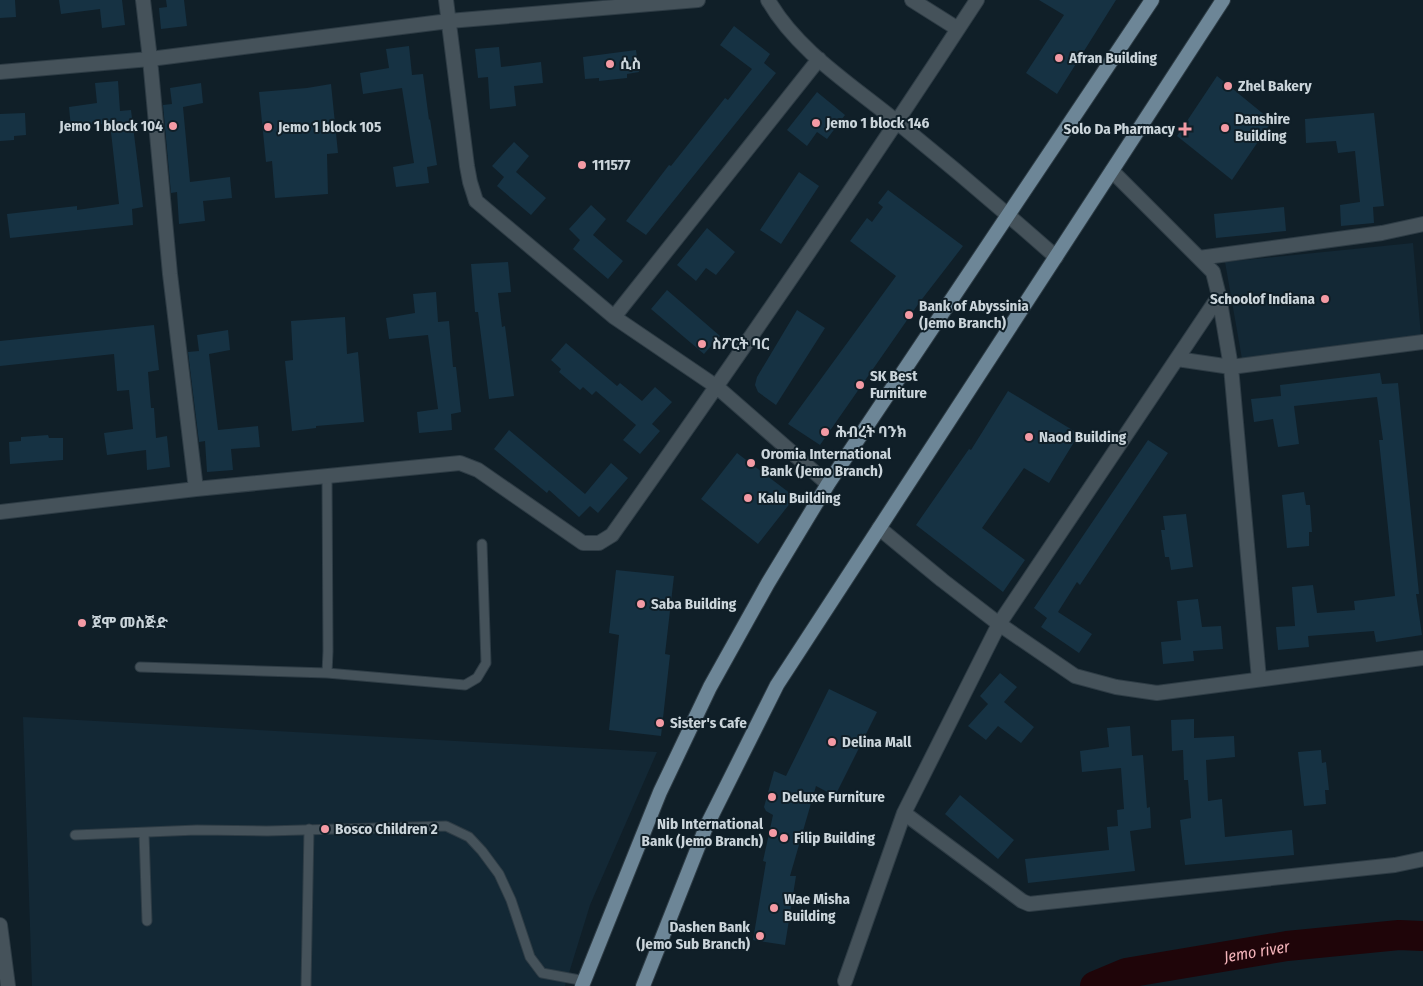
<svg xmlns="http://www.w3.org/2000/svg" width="1423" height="986" font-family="'Fira Sans Condensed','Noto Sans Ethiopic',sans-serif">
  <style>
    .built { fill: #132835 }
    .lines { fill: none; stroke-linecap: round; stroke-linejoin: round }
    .river { stroke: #1f0509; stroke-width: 30 }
    .building { fill: #163243 }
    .service-casing { stroke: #2e3c45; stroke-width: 11 }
    .minor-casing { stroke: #2e3c45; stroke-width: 16 }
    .primary-casing { stroke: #2e3c45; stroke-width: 16 }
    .service { stroke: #45525a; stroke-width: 9 }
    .minor { stroke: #45525a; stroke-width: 14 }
    .primary { stroke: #6d8697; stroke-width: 14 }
    .poi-dot { fill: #f49aa4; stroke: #101f28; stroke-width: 2 }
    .labels { text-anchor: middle; stroke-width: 4; stroke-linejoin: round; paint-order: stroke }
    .poi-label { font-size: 15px; font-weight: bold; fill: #cbd5db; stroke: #101f28; text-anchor: start }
    .water-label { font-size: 16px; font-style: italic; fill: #f4b4ba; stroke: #101f28 }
  </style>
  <rect width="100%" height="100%" fill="#101f28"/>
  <path class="built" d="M1413 243 1421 336 1242 359 1225 262Z
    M23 717 657 752 590 905 565 986H32Z"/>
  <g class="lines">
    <path class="river" id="s1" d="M1095 986 1126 973 1287 946 1399 935 1423 936"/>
  </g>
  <path class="building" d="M0 0H15L16 17 0 18Z
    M59 0H122L125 25 102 28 100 9 61 14Z
    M166 0H184L187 26 161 29 159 8 167 7Z
    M1039 0H1116L1057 94 1026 73 1064 15Z
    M734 26 770 54 764 63 776 73 646 235 626 221 669 165 671 166 725 98 728 100 752 69 720 45Z
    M409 46 412 75 423 74 429 120 430 119 437 165 427 167 429 183 396 187 393 167 414 163 402 88 363 94 360 73 389 68 386 49Z
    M499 47 501 67 541 62 543 83 514 86 516 106 490 109 488 77 478 78 475 49Z
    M636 50 639 72 627 74V78L599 81V78L585 79 583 57Z
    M1217 76 1272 121 1232 180 1177 136Z
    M118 81 120 111 131 110 143 207 132 209 133 225 10 238 7 214 77 206V210L119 204 110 123 71 128 69 107 97 103 95 83Z
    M201 83 203 103 183 107 190 182 230 177 232 198 203 201 205 221 179 224 177 192 171 193 163 105 172 104 170 88Z
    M331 84 338 153 327 154 328 194 275 198 272 161 266 162 259 92 307 88Z
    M817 92 845 115 827 139 817 132 807 146 787 130Z
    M25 113 26 135 14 136V140L0 141V114Z
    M1374 113 1384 206 1373 207 1374 223 1341 226 1340 205 1360 202 1355 151 1338 153 1336 141 1306 143 1305 119Z
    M514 142 529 156 516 172 546 198 531 215 497 186 504 177 492 166Z
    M799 172 819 186 781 244 760 230Z
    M888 190 963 246 919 303 820 445 788 424 896 276 850 241 867 218 872 222 883 207 878 203Z
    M591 205 606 219 593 235 623 261 608 279 573 249 580 240 569 229Z
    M1284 207 1286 231 1216 238 1214 214Z
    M707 228 735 252 716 275 706 268 696 281 677 265Z
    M508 262 511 292 498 293 502 327 505 326 514 396 489 399 478 312H475L471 264Z
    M667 290 720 336 704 354 651 309Z
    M436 292 438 322 449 321 453 367H456L461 412 451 414 452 430 419 433 417 412 438 409 428 335 389 339 386 318 415 313 413 294Z
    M797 310 825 328 776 405 758 392 755 385 757 377Z
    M345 317 347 354 358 352 364 422 316 426V428L292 431 285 361 293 360 291 321Z
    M154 325 159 370 148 372 151 408H154L156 438 167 436 170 467 147 470 146 450 107 455 104 433 133 429 129 390 117 391 114 354 0 366V341Z
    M228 330 230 350 209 354 218 430 258 426 260 447 231 449 233 470 207 472 205 441 199 442 188 352 199 351 197 335Z
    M566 343 617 386 620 383 642 401 655 387 672 402 652 424 660 431 640 454 623 440 636 425 596 391 592 395 583 387 580 390 559 372 561 369 551 360Z
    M1380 373 1382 384 1398 383 1419 594H1416L1422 635 1376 642 1374 631 1308 636 1309 647 1278 650 1276 627 1295 626 1292 587 1313 585 1317 613 1355 610 1354 601 1395 596 1379 440H1383L1377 397 1294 406 1299 444 1278 447 1273 419 1254 422 1251 399 1281 396 1280 385Z
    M1008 391 1079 434 1049 483 1024 468 982 528 1025 560 1003 592 916 525 969 449 971 450Z
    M509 430 585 494 611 463 628 478 598 513 590 506 579 517 549 490 547 493 494 449Z
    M48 435 49 438H63V460L10 464 9 442 21 441V437Z
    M1148 440 1168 453 1080 585 1077 582 1058 612 1092 634 1079 653 1041 627 1047 618 1034 608Z
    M737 453 795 497 758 544 701 499Z
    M1304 492 1306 505H1310L1312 532H1309V546L1287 548 1282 495Z
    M1186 514 1193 567 1171 570 1169 557H1165L1161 530H1165L1163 516Z
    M616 570 674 576 665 654 670 655 661 736 609 730 619 635 609 633Z
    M1198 599 1202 627 1221 626 1223 649 1193 651 1194 661 1163 664 1161 642 1181 640 1177 601Z
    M1000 673 1017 687 1004 702 1034 727 1021 743 998 726 986 740 968 726 988 704 980 696Z
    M829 689 877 712 835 796 816 786 790 876H796L785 945 753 940 766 862 763 861 773 815 766 811 764 807 774 771 786 776Z
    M1194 719V738L1234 736 1235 757 1206 760 1208 801 1222 799 1225 837 1292 830 1294 855 1185 865 1180 820 1191 818 1188 780H1184L1183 750 1172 751 1171 720Z
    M1130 726 1132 756 1143 755 1147 808 1150 807 1151 828 1130 831 1135 871 1028 883 1025 859 1109 850 1107 827 1118 826 1117 810 1124 809 1121 768 1082 772 1080 751 1109 747 1107 728Z
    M1321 750 1322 763 1326 762 1329 790H1325L1326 804 1304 806 1298 752Z
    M960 795 1014 840 998 859 945 814Z"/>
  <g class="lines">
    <defs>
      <path id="service" d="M327 476 328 651 327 673
        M140 667 327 673 465 685 477 678 486 663 482 544
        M144 833 147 921
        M75 835 197 830 267 831 446 826 469 837 482 851 499 874 511 900 530 957 542 973 585 981
        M306 986 309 829"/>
      <path id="minor" d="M143 0 150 59 170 274 196 489
        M446 0 467 166 470 182 476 201 614 317 717 387 828 484
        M768 0C797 51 852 85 897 122 951 166 1004 211 1056 257
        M912 0 958 29
        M0 72 150 59 449 21 698 0
        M1112 171 1213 272 1219 296 1231 367 1259 679
        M1199 258 1382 233 1423 224
        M614 317 819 59
        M1177 359 1231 367 1423 342
        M0 512 196 489 460 463 478 470 583 543H599L612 535C737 359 859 181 977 0
        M879 528 942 580 999 624 1075 676 1116 687 1157 693 1423 658
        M904 813 1022 901 1029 904 1395 865 1423 859
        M0 925 8 986
        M845 981 904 813 999 624 1219 296"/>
      <path id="primary" d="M582 986 660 792 710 687 768 583 828 484 1152 0
        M643 986 706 827 777 685 1223 0"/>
    </defs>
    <use href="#service" class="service-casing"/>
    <use href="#minor" class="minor-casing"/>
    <use href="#primary" class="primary-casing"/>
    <use href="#service" class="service"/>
    <use href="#minor" class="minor"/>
    <use href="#primary" class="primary"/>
  </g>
  <g class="poi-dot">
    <circle cx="1059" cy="58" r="5"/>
    <circle cx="610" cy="64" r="5"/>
    <circle cx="1228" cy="86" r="5"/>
    <circle cx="816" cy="123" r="5"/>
    <circle cx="173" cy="126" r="5"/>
    <circle cx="268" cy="127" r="5"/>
    <circle cx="1225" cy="128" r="5"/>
    <path d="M1182.5 121.5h5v5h5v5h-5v5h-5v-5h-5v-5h5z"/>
    <circle cx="582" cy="165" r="5"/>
    <circle cx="1325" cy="299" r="5"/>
    <circle cx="909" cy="315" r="5"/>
    <circle cx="702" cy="344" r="5"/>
    <circle cx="860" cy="385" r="5"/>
    <circle cx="825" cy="432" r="5"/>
    <circle cx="1029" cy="437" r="5"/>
    <circle cx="751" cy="463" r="5"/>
    <circle cx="748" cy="498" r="5"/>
    <circle cx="641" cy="604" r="5"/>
    <circle cx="82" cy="623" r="5"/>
    <circle cx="660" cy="723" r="5"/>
    <circle cx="832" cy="742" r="5"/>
    <circle cx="772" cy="797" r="5"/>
    <circle cx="325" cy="829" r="5"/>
    <circle cx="773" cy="833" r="5"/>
    <circle cx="784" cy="838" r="5"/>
    <circle cx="774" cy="908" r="5"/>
    <circle cx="760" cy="936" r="5"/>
  </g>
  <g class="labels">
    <g class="poi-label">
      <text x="1069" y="63">Afran Building</text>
      <text x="620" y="69">ሲስ</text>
      <text x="1238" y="91">Zhel Bakery</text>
      <text x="1235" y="124">Danshire<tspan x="1235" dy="17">Building</tspan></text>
      <text x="826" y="128">Jemo 1 block 146</text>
      <text x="163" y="131" text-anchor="end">Jemo 1 block 104</text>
      <text x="278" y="132">Jemo 1 block 105</text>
      <text x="1175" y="134" text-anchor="end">Solo Da Pharmacy</text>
      <text x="592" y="170">111577</text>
      <text x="1315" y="304" text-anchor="end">Schoolof Indiana</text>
      <text x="919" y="311">Bank of Abyssinia<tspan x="919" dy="17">(Jemo Branch)</tspan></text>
      <text x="712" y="349">ስፖርት ባር</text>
      <text x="870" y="381">SK Best<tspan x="870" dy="17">Furniture</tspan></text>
      <text x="835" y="437">ሕብረት ባንክ</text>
      <text x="1039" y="442">Naod Building</text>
      <text x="761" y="459">Oromia International<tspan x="761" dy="17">Bank (Jemo Branch)</tspan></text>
      <text x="758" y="503">Kalu Building</text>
      <text x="651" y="609">Saba Building</text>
      <text x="92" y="628">ጀሞ መስጅድ</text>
      <text x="670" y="728">Sister's Cafe</text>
      <text x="842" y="747">Delina Mall</text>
      <text x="782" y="802">Deluxe Furniture</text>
      <text x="763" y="829" text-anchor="end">Nib International<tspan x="763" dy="17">Bank (Jemo Branch)</tspan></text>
      <text x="335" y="834">Bosco Children 2</text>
      <text x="794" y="843">Filip Building</text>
      <text x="784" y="904">Wae Misha<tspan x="784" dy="17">Building</tspan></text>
      <text x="750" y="932" text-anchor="end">Dashen Bank<tspan x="750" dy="17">(Jemo Sub Branch)</tspan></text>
    </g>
    <g class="water-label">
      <text dy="6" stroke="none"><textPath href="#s1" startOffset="166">Jemo river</textPath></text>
    </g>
  </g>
</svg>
